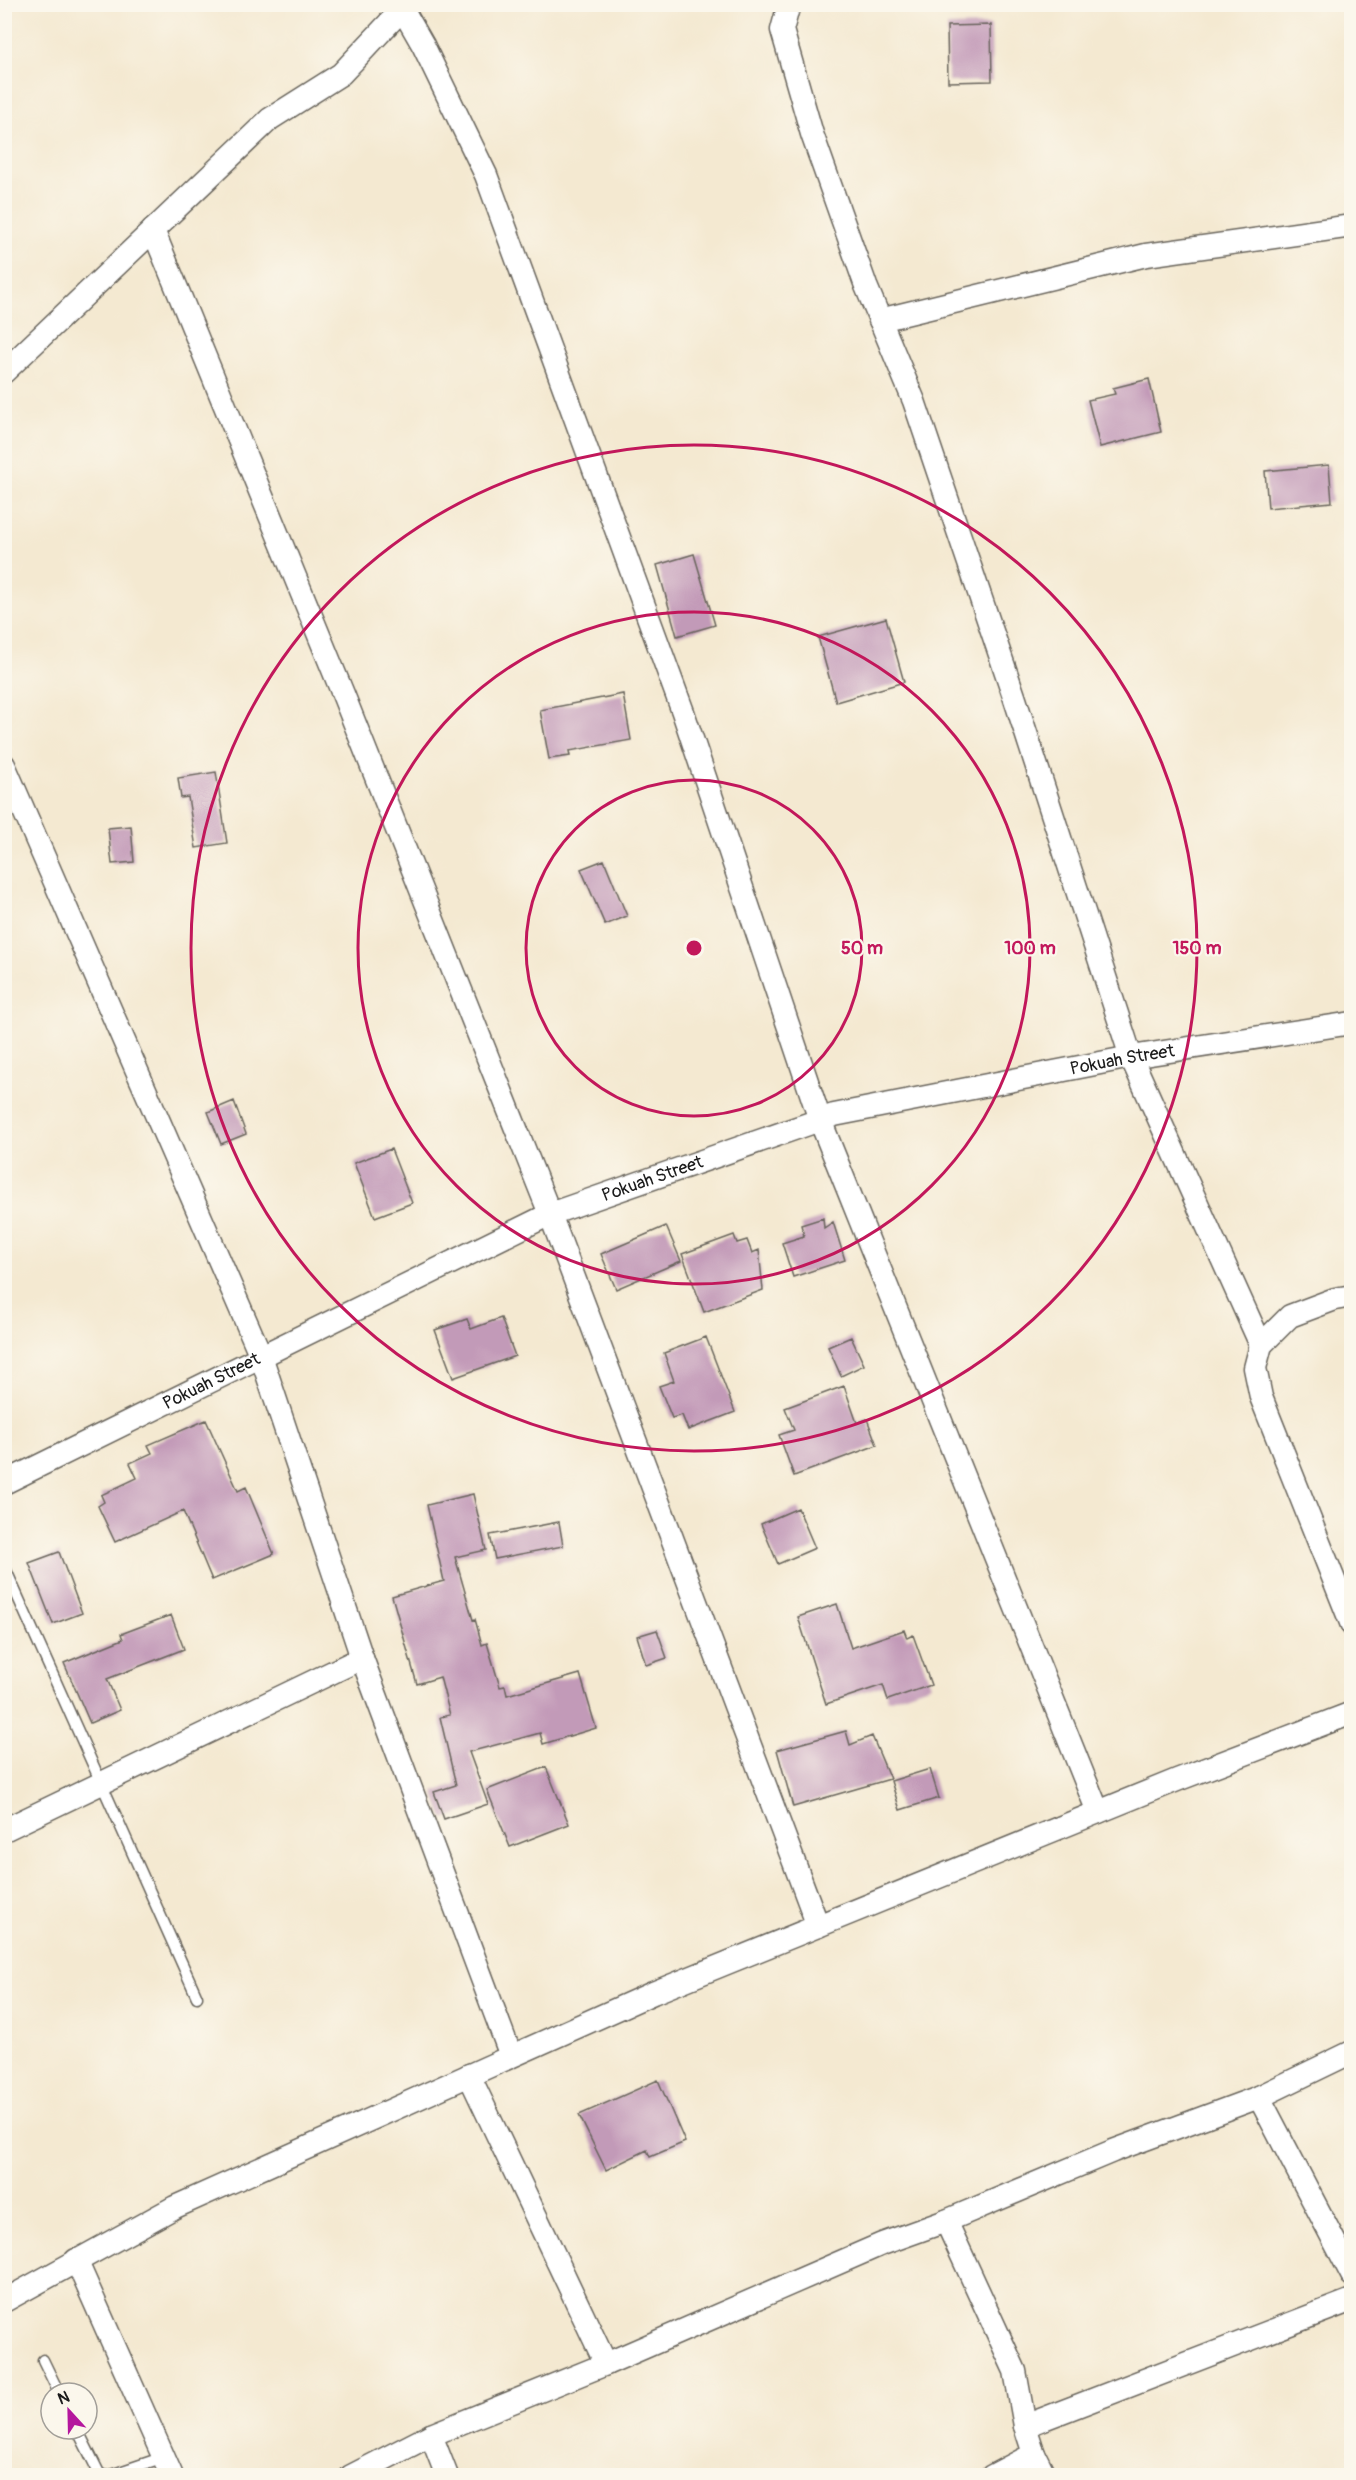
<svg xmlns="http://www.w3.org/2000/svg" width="1356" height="2480" font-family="Pangolin,sans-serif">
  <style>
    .building { fill: #c29ab8 }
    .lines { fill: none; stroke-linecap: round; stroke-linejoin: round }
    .service-casing { stroke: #68645b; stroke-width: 13 }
    .minor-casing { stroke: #68645b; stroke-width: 25 }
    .service { stroke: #fff; stroke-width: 10 }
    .minor { stroke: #fff; stroke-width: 22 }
    .ring { fill: none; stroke: #c2185b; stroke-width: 3 }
    .labels { text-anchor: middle; stroke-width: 4.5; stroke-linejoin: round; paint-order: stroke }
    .street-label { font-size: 18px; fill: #1c1c1c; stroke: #fbf7ec }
    .centre { fill: #c2185b; stroke: #fbf7ec; stroke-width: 3 }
    .ring-label { font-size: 18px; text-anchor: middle; font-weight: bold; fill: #c2185b; stroke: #fbf7ec; stroke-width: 4.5; stroke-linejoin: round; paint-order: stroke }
  </style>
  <rect width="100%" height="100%" fill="#fbf7ec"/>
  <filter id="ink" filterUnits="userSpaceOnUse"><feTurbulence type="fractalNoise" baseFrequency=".0167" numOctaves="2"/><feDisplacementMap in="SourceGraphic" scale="12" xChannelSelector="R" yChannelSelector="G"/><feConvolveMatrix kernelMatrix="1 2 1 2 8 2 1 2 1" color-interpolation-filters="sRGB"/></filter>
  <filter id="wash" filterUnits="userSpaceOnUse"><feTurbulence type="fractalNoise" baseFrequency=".008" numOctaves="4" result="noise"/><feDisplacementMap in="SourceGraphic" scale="24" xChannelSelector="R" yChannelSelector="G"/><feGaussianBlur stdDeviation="1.35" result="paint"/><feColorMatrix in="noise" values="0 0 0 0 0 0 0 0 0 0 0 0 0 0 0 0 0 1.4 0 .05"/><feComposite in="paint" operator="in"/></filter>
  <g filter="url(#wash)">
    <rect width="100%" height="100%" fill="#f4e9d1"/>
    <g id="blocks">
      <path class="building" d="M991 25 992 81 948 82 947 26Z
        M1149 379 1161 432 1100 447 1088 400 1115 394 1113 388Z
        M1329 465 1332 502 1268 508 1265 471Z
        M694 554 715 625 677 636 657 565Z
        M886 618 904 682 836 702 818 637Z
        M623 694 631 740 569 751 570 756 549 759 540 710Z
        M216 772 227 843 196 848 188 797 181 798 178 778Z
        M131 826 134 862 112 864 108 828Z
        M604 860 627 916 605 925 581 869Z
        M234 1101 246 1134 221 1144 208 1112Z
        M391 1149 412 1203 375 1217 354 1163Z
        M823 1218 824 1228 833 1222 845 1260 793 1277 782 1243 804 1236 801 1225Z
        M666 1226 681 1261 616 1289 601 1254Z
        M734 1235 737 1243 747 1240 752 1253 759 1250 763 1290 704 1312 682 1254Z
        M501 1318 515 1356 453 1378 435 1330 467 1319 471 1329Z
        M706 1337 735 1412 688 1430 682 1415 672 1418 659 1386 674 1381 664 1353Z
        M851 1337 864 1365 841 1376 828 1347Z
        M844 1386 857 1423 867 1419 877 1445 794 1476 779 1435 794 1430 785 1408Z
        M206 1420 238 1491 246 1487 274 1554 212 1580 183 1511 115 1542 98 1506 104 1502 101 1495 137 1478 130 1463 152 1453 148 1445Z
        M473 1494 486 1550 455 1557 473 1620 475 1619 482 1645 487 1643 500 1687 505 1686 507 1695 580 1674 596 1728 543 1744 540 1733 469 1752 488 1804 444 1819 434 1792 456 1785 440 1717 450 1715 440 1677 417 1684 392 1596 444 1581 427 1505Z
        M798 1508 815 1548 778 1564 761 1524Z
        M559 1522 563 1546 495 1559 490 1535Z
        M59 1552 82 1613 53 1624 29 1563Z
        M837 1604 851 1648 904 1630 907 1638 913 1635 931 1685 888 1700 883 1685 826 1704 798 1617Z
        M171 1615 184 1649 107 1679 120 1710 90 1723 64 1663 123 1639 121 1634Z
        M657 1630 667 1658 646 1665 637 1636Z
        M846 1731 850 1745 872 1736 890 1779 793 1807 777 1750Z
        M546 1767 569 1824 510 1847 487 1790Z
        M930 1769 939 1798 900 1810 891 1781Z
        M658 2080 685 2142 650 2157 647 2150 606 2170 579 2115Z"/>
    </g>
  </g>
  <g filter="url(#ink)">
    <use href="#blocks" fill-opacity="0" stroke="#68645b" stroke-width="1.5"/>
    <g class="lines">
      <defs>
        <path id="service" d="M4 1566 197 1997
          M43 2360 59 2393
          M77 2429 99 2473 105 2476
          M108 2476 164 2457"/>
        <g id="minor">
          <path d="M791 4 788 8 782 30 812 134 866 286 914 401 1014 696 1131 1057 1261 1345"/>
          <path d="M403 10 423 45 486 175 683 712 820 1120 1098 1812"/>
          <path d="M153 230 343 694 550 1214 818 1926"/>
          <path d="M880 320 1146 255 1352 226"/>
          <path d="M4 372 270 119 341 74 407 4"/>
          <path d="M4 765 261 1356 362 1658 511 2056"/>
          <path d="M1352 1296 1335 1299 1290 1316 1261 1345 1255 1368 1261 1397 1352 1625"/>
          <path id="s1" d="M4 1483 550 1214 834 1115 1131 1057 1352 1023"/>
          <path d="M4 1830 362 1658"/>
          <path d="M469 2075 606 2364"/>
          <path d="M1259 2097 1352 2275"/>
          <path d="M946 2221 1015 2371 1025 2426 1034 2454 992 2476"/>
          <path d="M76 2260 172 2476"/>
          <path d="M4 2301 175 2207 653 1993 1177 1780 1352 1713"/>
          <path d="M1025 2426 1352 2300"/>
          <path d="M431 2435 447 2476"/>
          <path d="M1034 2454 1045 2476"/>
          <path d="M351 2476 431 2435 606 2364 882 2244 946 2221 1113 2151 1259 2097 1352 2052"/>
        </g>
      </defs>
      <use href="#service" class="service-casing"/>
      <use href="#minor" class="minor-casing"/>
      <use href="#service" class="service"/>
      <use href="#minor" class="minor"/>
    </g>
  </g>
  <g class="ring">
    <circle cx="694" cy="948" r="168"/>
    <circle cx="694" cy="948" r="336"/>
    <circle cx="694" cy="948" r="503"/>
  </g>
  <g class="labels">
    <g class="street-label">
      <text dy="6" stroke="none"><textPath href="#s1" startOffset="1203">Pokuah Street</textPath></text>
      <text dy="6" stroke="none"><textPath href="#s1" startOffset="717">Pokuah Street</textPath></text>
      <text dy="6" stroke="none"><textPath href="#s1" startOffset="231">Pokuah Street</textPath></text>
    </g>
  </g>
  <circle cx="694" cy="948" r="9" class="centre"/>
  <g class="ring-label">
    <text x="862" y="954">50 m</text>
    <text x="1030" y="954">100 m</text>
    <text x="1197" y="954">150 m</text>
  </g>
  <rect width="1356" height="2480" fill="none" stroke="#fbf7ec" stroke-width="24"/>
  <g transform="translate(69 2411) rotate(338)"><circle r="28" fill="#fbf7ec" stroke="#a29f99" stroke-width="1.5"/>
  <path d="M0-4.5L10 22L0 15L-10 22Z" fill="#b5179e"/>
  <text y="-9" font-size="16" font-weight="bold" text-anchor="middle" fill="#1c1c1c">N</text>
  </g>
</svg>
